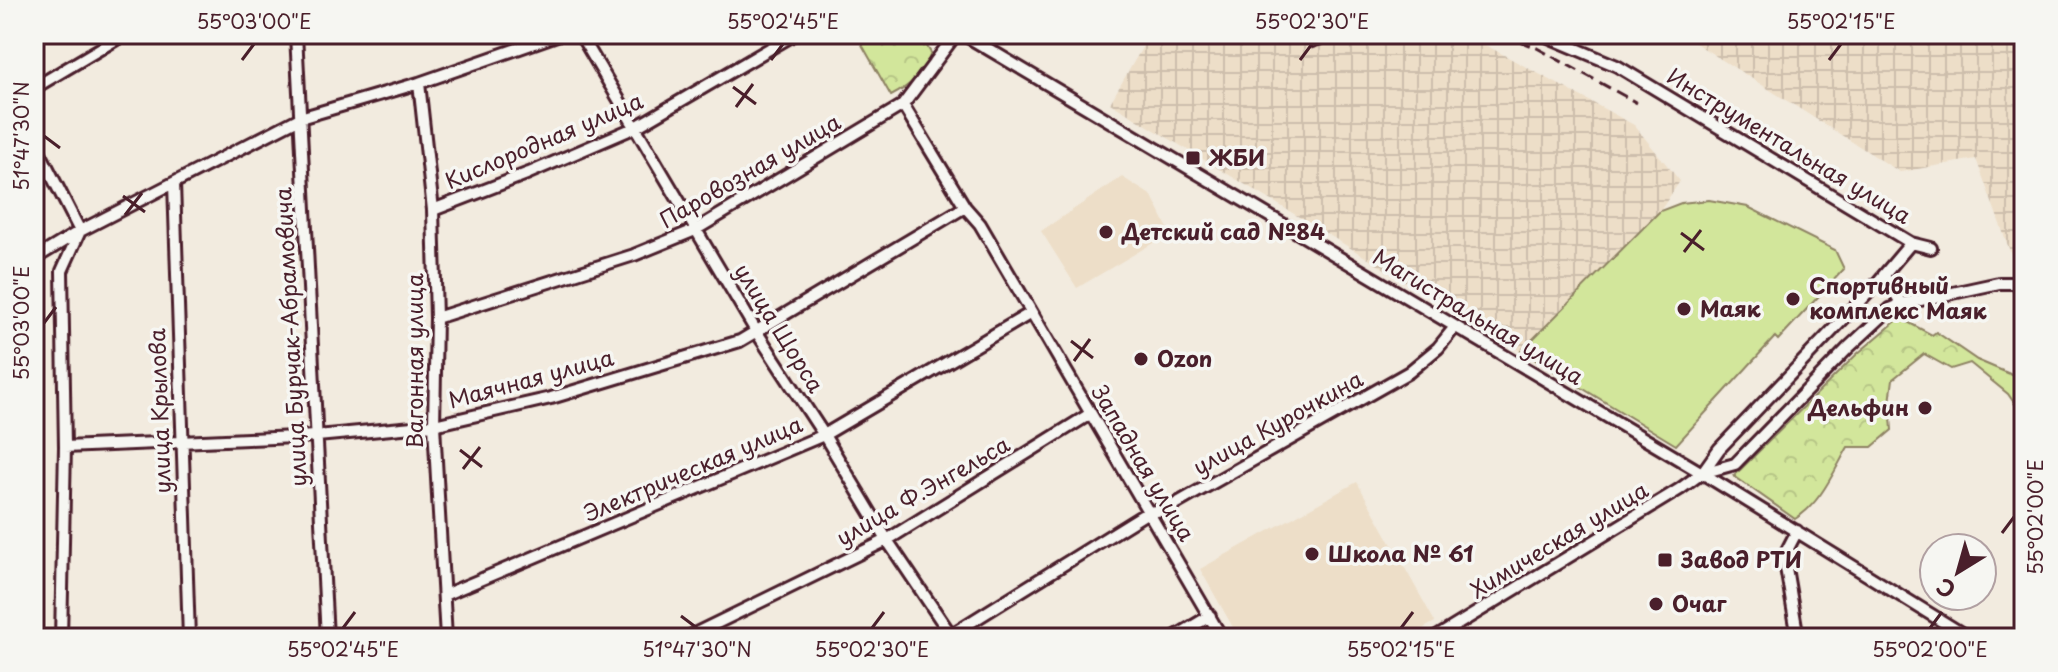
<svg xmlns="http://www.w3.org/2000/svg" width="2058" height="672" font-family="'Playpen Sans',sans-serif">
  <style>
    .built { fill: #eddec8 }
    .industrial { fill: url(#industrial-grid) }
    .forest { fill: url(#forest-crowns); stroke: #8e8263; stroke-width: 2 }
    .park { fill: #d2e69b; stroke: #8e8263; stroke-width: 2 }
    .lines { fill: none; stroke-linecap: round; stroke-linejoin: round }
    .minor-casing { stroke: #4a1f2b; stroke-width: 16 }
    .minor { stroke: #f6f6f2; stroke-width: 10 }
    .rail { stroke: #4a1f2b; stroke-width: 3; stroke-dasharray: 12 6; stroke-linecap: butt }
    .ticks { fill: none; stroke: #4a1f2b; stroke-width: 3 }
    .poi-dot { fill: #4a1f2b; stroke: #f6f6f2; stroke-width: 3 }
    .labels { text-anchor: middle; stroke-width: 7; stroke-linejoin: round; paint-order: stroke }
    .street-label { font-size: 22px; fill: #4a1f2b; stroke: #f6f6f2 }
    .poi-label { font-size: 22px; font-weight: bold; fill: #4a1f2b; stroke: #f6f6f2; text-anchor: start }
    .neatline { fill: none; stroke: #4a1f2b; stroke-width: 3 }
    .ticks-label { font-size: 20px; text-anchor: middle; fill: #4a1f2b }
  </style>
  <defs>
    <pattern id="industrial-grid" width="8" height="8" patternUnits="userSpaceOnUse" patternTransform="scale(2)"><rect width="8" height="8" fill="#eddec8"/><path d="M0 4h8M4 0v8" fill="none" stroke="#cdbeac"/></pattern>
    <pattern id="forest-crowns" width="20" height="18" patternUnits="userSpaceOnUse" patternTransform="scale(2)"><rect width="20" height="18" fill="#d2e69b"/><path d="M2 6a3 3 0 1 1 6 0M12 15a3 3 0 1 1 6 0" fill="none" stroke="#b6c586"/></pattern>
  </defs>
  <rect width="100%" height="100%" fill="#f2ebdf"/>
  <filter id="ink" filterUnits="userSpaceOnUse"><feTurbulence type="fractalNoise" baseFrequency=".0125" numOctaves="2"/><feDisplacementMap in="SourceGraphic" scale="16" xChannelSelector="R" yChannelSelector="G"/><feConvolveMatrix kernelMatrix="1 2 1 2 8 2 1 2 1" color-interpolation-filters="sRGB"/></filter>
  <g filter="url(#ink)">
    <path class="built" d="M1122 177 1152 196 1170 233 1077 288 1041 231Z
      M1357 482 1435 622 1406 638H1239L1200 569Z"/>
    <path class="industrial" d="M1150 34H1465L1634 125 1680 181 1660 211 1521 351 1110 103Z
      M1681 34H2024V259L2014 262 1976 159 1900 172Z
      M2024 290V354L2010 344Z"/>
    <path class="forest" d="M856 34H912L925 43 931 53C925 72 909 87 891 96Z
      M1900 318 1932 335 1936 332 1977 360 2024 380V417L2008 394 1970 363 1951 369 1924 354 1893 379 1890 403 1892 430 1872 447H1848C1833 473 1821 503 1795 519L1734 476 1857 354Z"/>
    <path class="park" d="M1709 200 1748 207 1835 250 1844 269 1778 340 1775 337 1676 445 1521 351 1660 211 1681 203Z"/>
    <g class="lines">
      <defs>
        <path id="minor" d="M296 34 327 638
          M580 34 756 331 824 435 887 540 953 638
          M963 34 1702 473 1969 638
          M1541 34 1617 66 1911 243 1931 248
          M419 83 433 210 436 318 434 425 446 638
          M34 88 125 34
          M903 105 965 207 980 224 1222 638
          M34 141 80 231 62 271 65 447 61 638
          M174 183 189 638
          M433 210 529 173 636 127 795 34
          M34 259 80 231 300 118 419 83 560 34
          M1884 276 1902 304
          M436 318 634 255 695 230 903 105 956 34
          M65 447 317 436 434 425 551 398 740 341 965 207
          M1702 473 1735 464 1849 347 1890 309 1902 304 1999 283H2024
          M1797 531 1784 556 1798 638
          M444 595 824 435 1031 313
          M947 637 1148 512 1165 510 1409 372 1438 348 1455 327
          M686 638 887 540 1090 414
          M1173 638 1210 616
          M1435 638 1680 489 1702 473 1719 449 1872 289 1911 243"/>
      </defs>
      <use href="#minor" class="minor-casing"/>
      <use href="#minor" class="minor"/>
      <path class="rail" d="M1503 34 1537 48 1637 103
        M1311 48 1356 34"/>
    </g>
  </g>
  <path class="ticks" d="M242 60 254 44M771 60 783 44M1300 60 1312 44M1829 60 1841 44M733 87 756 104M736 107 753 84M44 136 60 148M123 196 145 212M125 215 142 193M1681 233 1704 250M1684 252 1701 230M44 323 56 307M1071 341 1093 358M1074 361 1090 339M460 450 482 467M463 469 480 447M2002 533 2014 517M681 616 697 628M343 628 355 612M872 628 884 612M1401 628 1413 612M1930 628 1942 612"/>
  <g class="poi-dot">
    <rect x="1185" y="150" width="16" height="16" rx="4"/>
    <circle cx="1106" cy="232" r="8"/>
    <circle cx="1793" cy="299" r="8"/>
    <circle cx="1684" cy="309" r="8"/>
    <circle cx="1141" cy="359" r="8"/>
    <circle cx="1925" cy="408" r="8"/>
    <circle cx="1312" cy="554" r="8"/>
    <rect x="1657" y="552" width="16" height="16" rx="4"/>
    <circle cx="1656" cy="604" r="8"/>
  </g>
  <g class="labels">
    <g class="street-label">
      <text transform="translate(544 141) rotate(-23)" y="8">Кислородная улица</text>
      <text transform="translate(1789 146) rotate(31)" y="8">Инструментальная улица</text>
      <text transform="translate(750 171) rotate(-30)" y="8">Паровозная улица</text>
      <text transform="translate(1478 317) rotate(31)" y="8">Магистральная улица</text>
      <text transform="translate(779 328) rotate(58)" y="8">улица Щорса</text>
      <text transform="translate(291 337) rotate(-93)" y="8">улица Бурчак-Абрамовича</text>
      <text transform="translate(415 361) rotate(-90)" y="8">Вагонная улица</text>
      <text transform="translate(531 379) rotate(-15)" y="8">Маячная улица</text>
      <text transform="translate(160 411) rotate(-92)" y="8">улица Крылова</text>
      <text transform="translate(1278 423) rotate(-29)" y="8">улица Курочкина</text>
      <text transform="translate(1143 463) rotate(59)" y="8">Западная улица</text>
      <text transform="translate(693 469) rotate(-23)" y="8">Электрическая улица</text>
      <text transform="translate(923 491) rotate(-30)" y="8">улица Ф.Энгельса</text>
      <text transform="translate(1559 540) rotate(-31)" y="8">Химическая улица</text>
    </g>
    <g class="poi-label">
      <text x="1209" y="166">ЖБИ</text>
      <text x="1122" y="240">Детский сад №84</text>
      <text x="1809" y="294">Спортивный<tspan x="1809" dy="25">комплекс Маяк</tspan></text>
      <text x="1700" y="317">Маяк</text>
      <text x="1157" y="367">Ozon</text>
      <text x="1909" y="416" text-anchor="end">Дельфин</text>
      <text x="1328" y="562">Школа № 61</text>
      <text x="1681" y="568">Завод РТИ</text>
      <text x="1672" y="612">Очаг</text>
    </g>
  </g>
  <rect width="2058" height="672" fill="none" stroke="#f6f6f2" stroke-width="88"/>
  <g transform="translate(1958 572) rotate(217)"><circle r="38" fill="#f6f6f2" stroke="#b1a0a2" stroke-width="2"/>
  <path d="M0-6L14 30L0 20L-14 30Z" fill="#4a1f2b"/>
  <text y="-12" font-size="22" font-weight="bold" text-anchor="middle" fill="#4a1f2b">С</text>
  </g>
  <rect x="44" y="44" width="1970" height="584" class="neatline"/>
  <g class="ticks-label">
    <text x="254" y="29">55°03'00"E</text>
    <text x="783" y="29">55°02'45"E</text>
    <text x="1312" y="29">55°02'30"E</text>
    <text x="1841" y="29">55°02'15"E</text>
    <text transform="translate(22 136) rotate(-90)" y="7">51°47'30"N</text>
    <text transform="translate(22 323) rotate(-90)" y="7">55°03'00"E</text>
    <text transform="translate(2036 517) rotate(-90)" y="7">55°02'00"E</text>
    <text x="343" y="657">55°02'45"E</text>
    <text x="697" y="657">51°47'30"N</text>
    <text x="872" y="657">55°02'30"E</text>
    <text x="1401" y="657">55°02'15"E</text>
    <text x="1930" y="657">55°02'00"E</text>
  </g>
</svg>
